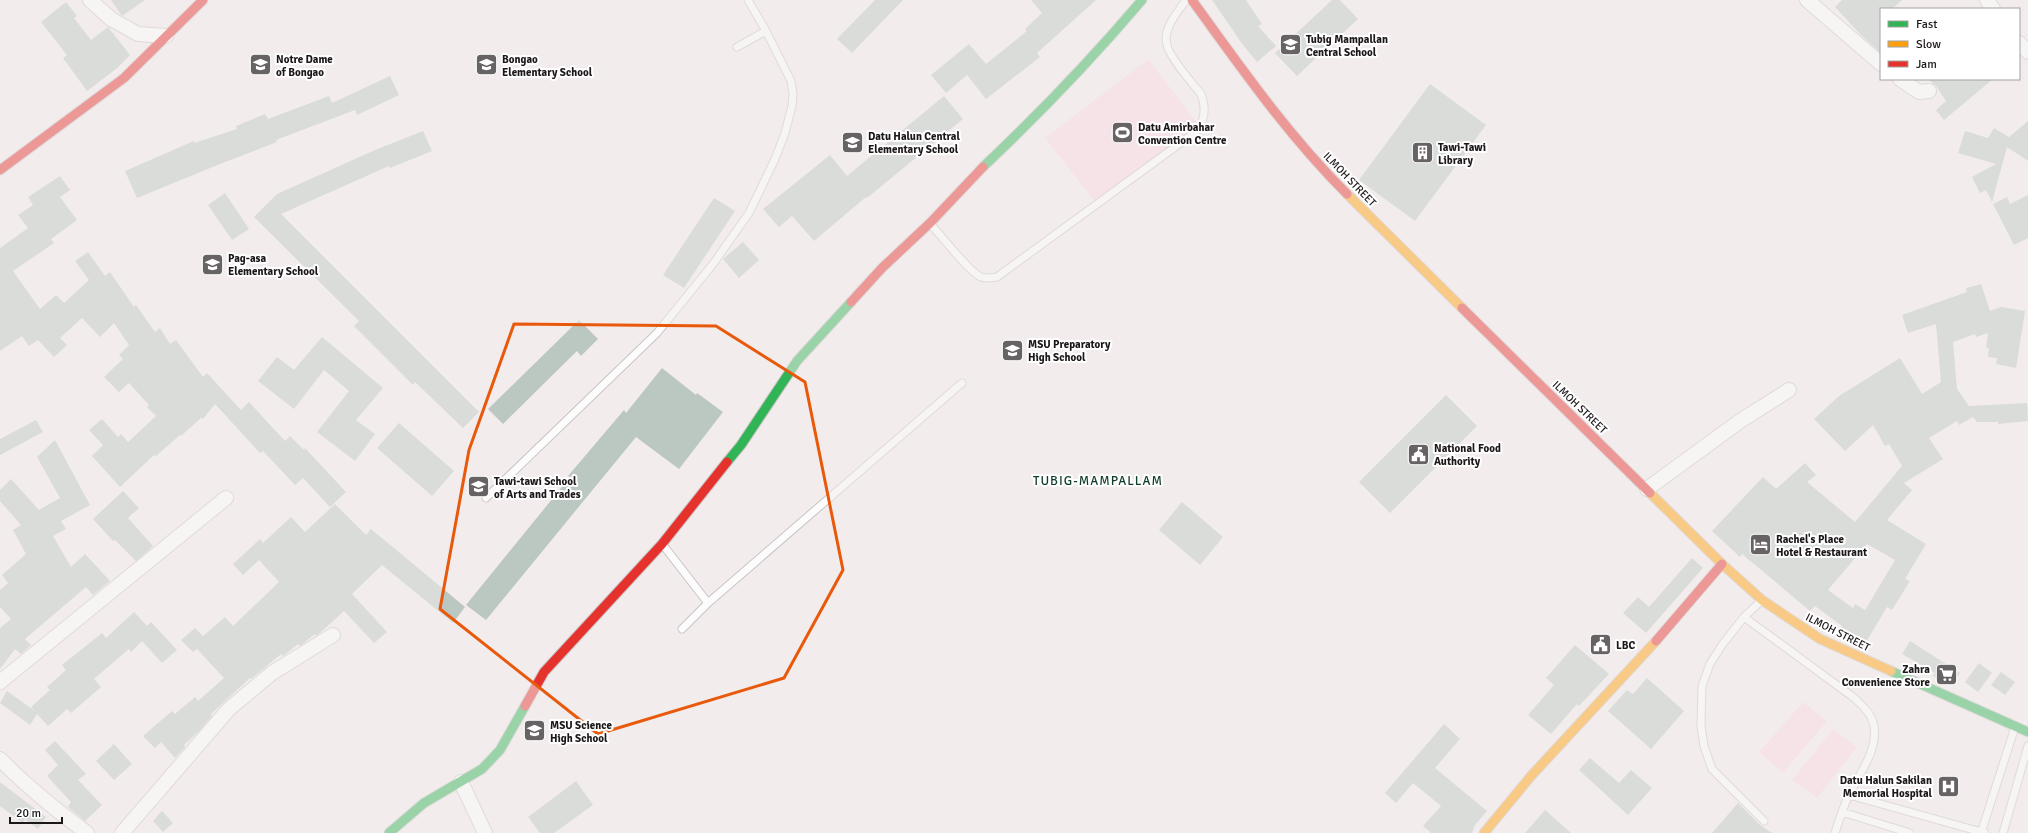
<svg xmlns="http://www.w3.org/2000/svg" width="2028" height="833" font-family="Signika,sans-serif">
  <style>
    .green { fill: #fad8df }
    .building { fill: #bbc8c1; fill-rule: evenodd }
    .lines { fill: none; stroke-linecap: round; stroke-linejoin: round }
    .lane-casing { stroke: #c9c3c4; stroke-width: 9 }
    .street-casing { stroke: #c9c3c4; stroke-width: 16 }
    .fast-casing { stroke: #c9c3c4; stroke-width: 11 }
    .slow-casing { stroke: #c9c3c4; stroke-width: 11 }
    .jam-casing { stroke: #c9c3c4; stroke-width: 11 }
    .lane { stroke: #fdfcfc; stroke-width: 7 }
    .street { stroke: #fdfcfc; stroke-width: 14 }
    .fast { stroke: #30b455; stroke-width: 9 }
    .slow { stroke: #ff9f0a; stroke-width: 9 }
    .jam { stroke: #e5322d; stroke-width: 9 }
    .marked { fill: none; stroke: #e8590c; stroke-width: 3; stroke-linejoin: round }
    .labels { text-anchor: middle; stroke-width: 4; stroke-linejoin: round; paint-order: stroke }
    .poi-label { font-size: 11px; font-weight: bold; fill: #1c1718; stroke: #fff; text-anchor: start }
    .street-label { font-size: 11px; fill: #1c1718; stroke: #fff }
    .quarter-label { font-size: 13px; letter-spacing: 1px; fill: #0f3d2a; stroke: #fff }
  </style>
  <rect width="100%" height="100%" fill="#f3eced"/>
  <path class="green" d="M1148 59 1201 128 1099 207 1045 138Z
    M1803 702 1827 721 1783 773 1759 752Z
    M1833 729 1857 747 1817 798 1792 780Z"/>
  <path class="building" d="M111 0H145L122 16Z
    M875 0H903L852 53 837 39Z
    M1031 0H1096L1037 53 1040 57 986 99 967 75 946 93 931 75 969 44 986 64 1027 31 1025 29 1042 13Z
    M1212 0H1246L1262 24 1258 26 1276 46 1257 62 1243 45Z
    M1332 0H1340L1358 19 1297 76 1275 53Z
    M1842 0H1902L1892 9H1881V53L1862 36 1835 7Z
    M66 2 77 16 74 18 91 40 108 27 130 55 116 69 87 91 63 58 67 55 41 22Z
    M390 76 399 95 357 115 355 110 276 140 277 142 215 166 137 198 125 171 194 141V143L237 129 236 126 265 114 268 119 329 96 332 103Z
    M1928 79H1993L1944 120 1936 110 1946 101 1936 86Z
    M1430 84 1486 125 1415 221 1359 180Z
    M944 96 963 119 867 198 866 197 814 241 792 216 779 227 763 209 830 155 847 176Z
    M2028 121V161L2007 147 1992 202 1986 190 1980 193 1972 177 1996 164 1958 153 1965 131 1988 138 1994 128 2009 137Z
    M423 131 432 151 390 168 389 166 281 214 479 412 463 428 415 382 413 385 354 326 359 321 254 217 277 194 375 150Z
    M60 176 70 190 60 197 77 220 51 239 54 243 13 271 40 309 56 295 64 303 89 280 75 261 88 252 105 276 110 272 134 307 136 305 155 332 160 328 170 344 176 340 203 377 207 373 241 410 249 402 285 441 290 436 304 450 305 448 346 492 330 507 303 478 295 485 263 451 260 453 215 404 203 419 201 418 181 436 180 435 156 456 154 455 120 487 92 456 103 445 89 430 102 419 118 437 121 434 128 442 156 416 147 407 149 405 129 383 119 392 104 377 123 359 119 355 129 345 114 323 100 337 82 318 60 338 67 345 54 357 38 340 29 346 22 336 0 351V248L28 228 18 215 33 205 28 197Z
    M225 193 249 229 232 240 208 205Z
    M2028 195V238L2014 245 1993 204 2007 197 2010 204Z
    M714 198 735 211 684 288 663 275Z
    M743 242 759 260 739 278 723 259Z
    M1981 284 1990 311 2001 307 2025 311 2016 368 1996 364 1997 358 1988 357 1989 348H1986L1988 333 1976 337 1975 334 1953 342 1957 389 1969 406 2027 403 2028 421 1998 424V422H1977L1973 417 1959 425 1957 421 1929 438 1943 459 1904 483 1912 490 1887 520 1926 544 1905 579 1910 581 1892 610 1887 607 1866 642 1841 628 1842 626 1815 606 1810 611 1742 554 1740 557 1712 531 1763 477 1776 489 1805 463 1816 475 1807 482 1855 522 1902 466 1889 444 1885 446 1873 425 1845 451 1814 419 1839 396 1900 358 1922 394 1941 382 1936 324 1908 333 1902 315 1967 292 1966 288ZM1867 544 1895 560 1865 610 1855 604 1853 608 1828 590Z
    M579 320 598 339 581 356 577 351 503 424 488 409Z
    M322 337 383 388 356 420 375 434 355 461 317 432 349 391 324 370 294 409 258 381 277 357 294 370Z
    M662 368 696 395 697 393 723 412 679 469 636 437 486 620 466 605 570 477 568 476 624 410 626 413Z
    M1446 395 1477 426 1390 513 1359 482Z
    M36 420 43 432 0 455V439Z
    M399 423 454 471 432 496 377 448Z
    M55 440 90 505 61 521 66 529 53 536 71 567 85 554 110 581 93 595 86 587 25 639 31 645 21 654 15 649 0 669V628L11 619 0 607V590L8 583 2 575 26 554 13 530 21 525 0 501V490L11 479 39 510 60 498 37 457Z
    M123 491 139 508 128 518 153 546 136 561 115 540 113 541 93 519Z
    M1182 502 1223 537 1200 565 1159 530Z
    M335 504 366 535 371 529 465 607 453 623 382 565 352 594 387 632 374 643 344 611 321 632 316 636 315 634 300 646 298 644 283 656 281 654 251 679 250 678 211 714 212 716 199 731 184 745 185 747 175 758 161 742 155 748 143 736 172 711 175 714 195 697 198 701 224 678 197 649 193 652 181 640 195 628 203 636 225 617 233 626 279 582 259 560 243 575 233 564 260 539 263 543 291 517 305 532Z
    M1692 558 1703 568 1646 633 1623 613 1638 597 1649 607Z
    M134 612 147 626 151 622 177 650 162 663 142 641 131 652 129 649 94 679 101 687 71 713 67 709 48 726 37 714 30 725 0 703 7 691 35 711 31 707 50 690 47 687 66 670 62 665 102 633 106 638Z
    M1910 641 1960 673 1952 685 1933 676 1935 673 1902 654Z
    M1575 645 1609 674 1579 706 1577 704 1551 734 1528 715 1554 685 1546 678Z
    M1979 663 1992 673 1978 692 1965 682Z
    M2001 672 2015 682 2005 695 1991 685Z
    M1647 678 1684 711 1651 749 1608 711 1627 690 1633 694Z
    M1444 724 1460 739 1435 768 1487 811 1475 825 1472 833H1431L1423 826 1441 806 1413 783 1396 803 1385 793Z
    M55 741 86 774 78 780 102 805 85 821 68 807 71 802 47 776 58 765 45 750Z
    M114 744 132 764 114 780 96 761Z
    M1590 758 1619 783 1631 770 1652 788 1628 815 1579 770Z
    M576 781 593 805 554 833H540L528 817Z
    M0 782 46 817 38 829 25 819 23 823 0 806Z
    M1738 803 1760 825 1772 833H1712Z
    M1545 810 1571 833H1525Z
    M162 811 173 823 163 832 153 821Z"/>
  <g class="lines">
    <defs>
      <path id="lane" d="M737 47 766 31 748 0
        M931 225C943 237 968 271 981 277 987 279 991 278 997 277L1197 131C1205 120 1206 107 1201 94 1193 84 1169 57 1167 45 1162 29 1178 12 1186 0
        M486 498 657 333 713 264 749 213 775 159 785 133 792 106 793 93 791 81 766 31
        M663 545 708 603
        M1744 617 1761 601
        M682 629 708 603 962 383
        M1849 795 1985 833
        M1842 812 1910 833
        M1764 821 1712 769 1704 746 1701 726 1702 686 1710 664 1722 645 1744 617 1853 697C1862 705 1872 714 1874 726 1878 751 1859 774 1849 795 1843 807 1839 820 1835 833
        M1981 833 2015 727
        M2003 833 2028 746"/>
      <path id="street" d="M90 0 111 19 138 34 166 36
        M1807 0 1881 64
        M1987 0 1993 9
        M2019 43 2028 52
        M1900 79 1919 92 1929 91
        M1647 489 1740 421 1789 390
        M0 682 226 498
        M0 759C26 786 56 810 87 833
        M461 782 485 833
        M122 833 229 709 272 673 333 635"/>
      <path id="fast" d="M983 167C1039 114 1092 59 1142 0
        M727 462 741 445 797 361 851 302
        M1891 671 2028 732
        M389 833 424 803 482 769 500 750 525 706"/>
      <path id="slow" d="M1347 194 1462 308
        M1650 493 1722 564 1762 600 1820 639 1891 671
        M1484 833 1531 776 1656 641"/>
      <path id="jam" d="M1192 0C1241 68 1288 135 1347 194
        M0 170 124 78 203 0
        M851 302 882 268 930 223 983 167
        M1462 308 1650 493
        M1656 641 1722 564
        M525 706 544 672 662 544 727 462"/>
    </defs>
    <use href="#lane" class="lane-casing"/>
    <use href="#street" class="street-casing"/>
    <use href="#fast" class="fast-casing"/>
    <use href="#slow" class="slow-casing"/>
    <use href="#jam" class="jam-casing"/>
    <use href="#lane" class="lane"/>
    <use href="#street" class="street"/>
    <use href="#fast" class="fast"/>
    <use href="#slow" class="slow"/>
    <use href="#jam" class="jam"/>
  </g>
  <path d="M0 0H2028V833H0ZM514 324 716 326 805 382 843 570 784 678 598 734 440 609 469 450Z" fill="#f3eced" fill-opacity=".55" fill-rule="evenodd"/>
  <path class="marked" d="M514 324 716 326 805 382 843 570 784 678 598 734 440 609 469 450Z"/>
  <defs>
    <symbol id="school-square" viewBox="-11 -11 22 22"><rect x="-9" y="-9" width="18" height="18" rx="4" fill="#676263" stroke="#fff"/><path d="M0-5L7-2L0 1L-7-2ZM-4 1L0 2.5L4 1V4Q0 6-4 4Z" fill="#fff"/></symbol>
    <symbol id="stadium-square" viewBox="-11 -11 22 22"><rect x="-9" y="-9" width="18" height="18" rx="4" fill="#676263" stroke="#fff"/><path d="M0-5a6.5 5 0 1 0 0 10a6.5 5 0 1 0 0-10ZM-3.5-1.8h7v3.6h-7Z" fill="#fff"/></symbol>
    <symbol id="building-square" viewBox="-11 -11 22 22"><rect x="-9" y="-9" width="18" height="18" rx="4" fill="#676263" stroke="#fff"/><path d="M-4-6H4V6H1V3H-1V6H-4ZM-2.5-4.3h1.7v1.8h-1.7ZM.8-4.3h1.7v1.8H.8ZM-2.5-1h1.7V.8h-1.7ZM.8-1h1.7V.8H.8Z" fill="#fff"/></symbol>
    <symbol id="civic-square" viewBox="-11 -11 22 22"><rect x="-9" y="-9" width="18" height="18" rx="4" fill="#676263" stroke="#fff"/><path d="M-.6-6.5H3V-4.5H.6V-3L4-1V1h2V6H-6V1h2V-1L-.6-3ZM-1.2 2.5V6h2.4V2.5Z" fill="#fff"/></symbol>
    <symbol id="hotel-square" viewBox="-11 -11 22 22"><rect x="-9" y="-9" width="18" height="18" rx="4" fill="#676263" stroke="#fff"/><path d="M-6-4.5h1.5V1H6V5H4.5V3h-9V5H-6ZM-4 0a1.8 1.8 0 1 1 3.6 0ZM.5 0V-2.5h3Q6-2.5 6 0Z" fill="#fff"/></symbol>
    <symbol id="supermarket-square" viewBox="-11 -11 22 22"><rect x="-9" y="-9" width="18" height="18" rx="4" fill="#676263" stroke="#fff"/><path d="M-6-5.5h2.5l.6 2H6L4.5 2H-2.5L-4.4-4H-6ZM-1.5 3.2a1.3 1.3 0 1 0 .1 0ZM3 3.2a1.3 1.3 0 1 0 .1 0Z" fill="#fff"/></symbol>
    <symbol id="hospital-square" viewBox="-11 -11 22 22"><rect x="-9" y="-9" width="18" height="18" rx="4" fill="#676263" stroke="#fff"/><path d="M-5-5h3v3.5h4V-5h3V5h-3V1.5h-4V5h-3Z" fill="#fff"/></symbol>
  </defs>
  <g fill-rule="evenodd">
    <use href="#school-square" x="1278" y="32" width="25" height="25"/>
    <use href="#school-square" x="248" y="52" width="25" height="25"/>
    <use href="#school-square" x="474" y="52" width="25" height="25"/>
    <use href="#stadium-square" x="1110" y="120" width="25" height="25"/>
    <use href="#school-square" x="840" y="130" width="25" height="25"/>
    <use href="#building-square" x="1410" y="140" width="25" height="25"/>
    <use href="#school-square" x="200" y="252" width="25" height="25"/>
    <use href="#school-square" x="1000" y="338" width="25" height="25"/>
    <use href="#civic-square" x="1406" y="442" width="25" height="25"/>
    <use href="#school-square" x="466" y="474" width="25" height="25"/>
    <use href="#hotel-square" x="1748" y="532" width="25" height="25"/>
    <use href="#civic-square" x="1588" y="632" width="25" height="25"/>
    <use href="#supermarket-square" x="1934" y="662" width="25" height="25"/>
    <use href="#school-square" x="522" y="718" width="25" height="25"/>
    <use href="#hospital-square" x="1936" y="774" width="25" height="25"/>
  </g>
  <g class="labels">
    <g class="poi-label">
      <text x="1306" y="43">Tubig Mampallan<tspan x="1306" dy="13">Central School</tspan></text>
      <text x="276" y="63">Notre Dame<tspan x="276" dy="13">of Bongao</tspan></text>
      <text x="502" y="63">Bongao<tspan x="502" dy="13">Elementary School</tspan></text>
      <text x="1138" y="131">Datu Amirbahar<tspan x="1138" dy="13">Convention Centre</tspan></text>
      <text x="868" y="140">Datu Halun Central<tspan x="868" dy="13">Elementary School</tspan></text>
      <text x="1438" y="151">Tawi-Tawi<tspan x="1438" dy="13">Library</tspan></text>
      <text x="228" y="262">Pag-asa<tspan x="228" dy="13">Elementary School</tspan></text>
      <text x="1028" y="348">MSU Preparatory<tspan x="1028" dy="13">High School</tspan></text>
      <text x="1434" y="452">National Food<tspan x="1434" dy="13">Authority</tspan></text>
      <text x="494" y="485">Tawi-tawi School<tspan x="494" dy="13">of Arts and Trades</tspan></text>
      <text x="1776" y="543">Rachel's Place<tspan x="1776" dy="13">Hotel &amp; Restaurant</tspan></text>
      <text x="1616" y="649">LBC</text>
      <text x="1930" y="673" text-anchor="end">Zahra<tspan x="1930" dy="13">Convenience Store</tspan></text>
      <text x="550" y="729">MSU Science<tspan x="550" dy="13">High School</tspan></text>
      <text x="1932" y="784" text-anchor="end">Datu Halun Sakilan<tspan x="1932" dy="13">Memorial Hospital</tspan></text>
    </g>
    <g class="street-label">
      <text transform="translate(1350 179) rotate(46)" y="4">ILMOH STREET</text>
      <text transform="translate(1580 407) rotate(44)" y="4">ILMOH STREET</text>
      <text transform="translate(1838 632) rotate(27)" y="4">ILMOH STREET</text>
    </g>
    <g class="quarter-label">
      <text x="1098" y="485">TUBIG-MAMPALLAM</text>
    </g>
  </g>
  <rect x="1880" y="8" width="140" height="72" fill="#ffffff" stroke="#a4a2a3"/>
  <rect x="1888" y="21" width="20" height="6" fill="#30b455" stroke="#a4a2a3"/>
  <text x="1916" y="28" font-size="12" fill="#1c1718">Fast</text>
  <rect x="1888" y="41" width="20" height="6" fill="#ff9f0a" stroke="#a4a2a3"/>
  <text x="1916" y="48" font-size="12" fill="#1c1718">Slow</text>
  <rect x="1888" y="61" width="20" height="6" fill="#e5322d" stroke="#a4a2a3"/>
  <text x="1916" y="68" font-size="12" fill="#1c1718">Jam</text>
  <path d="M10 817v6h52v-6" fill="none" stroke="#1c1718" stroke-width="2"/>
  <text x="16" y="817" font-size="12" fill="#1c1718" stroke="#ffffff" stroke-width="3" paint-order="stroke">20 m</text>
</svg>
